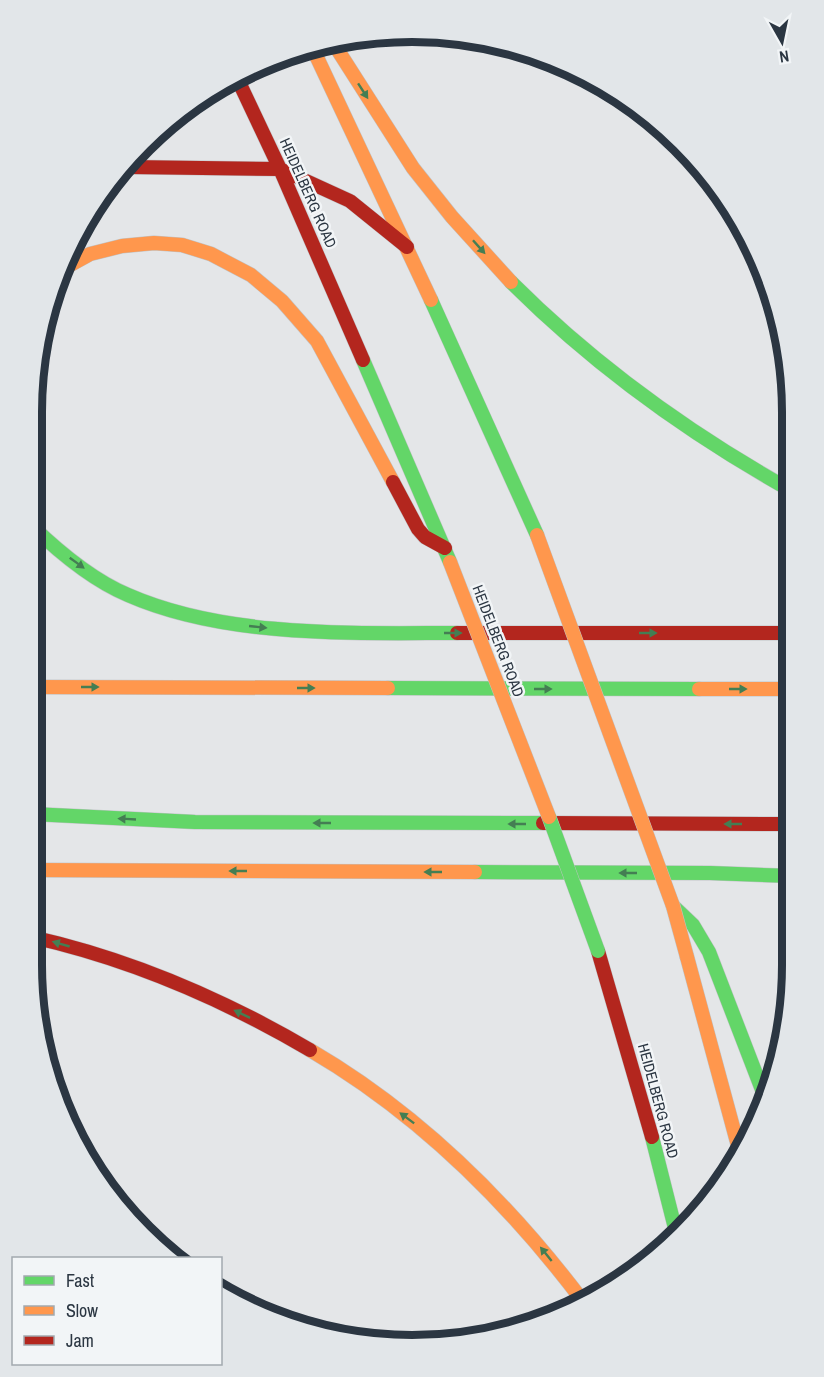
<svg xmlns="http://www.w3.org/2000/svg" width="824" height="1377" font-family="'Archivo Narrow',sans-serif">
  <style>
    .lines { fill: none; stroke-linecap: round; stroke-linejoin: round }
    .fast-casing { stroke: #c0c3c6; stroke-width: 15 }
    .slow-casing { stroke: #c0c3c6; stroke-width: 15 }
    .jam-casing { stroke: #c0c3c6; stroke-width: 15 }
    .fast { stroke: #63d668; stroke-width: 14 }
    .slow { stroke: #ff974d; stroke-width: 14 }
    .jam { stroke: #b3261e; stroke-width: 14 }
    .fast-bridge-casing { stroke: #c0c3c6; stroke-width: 15; stroke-linecap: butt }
    .slow-bridge-casing { stroke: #c0c3c6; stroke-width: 15; stroke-linecap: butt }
    .fast-bridge { stroke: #63d668; stroke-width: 14 }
    .slow-bridge { stroke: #ff974d; stroke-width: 14 }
    .oneway { fill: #447e53 }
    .labels { text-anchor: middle; stroke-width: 5; stroke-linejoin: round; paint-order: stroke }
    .street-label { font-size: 15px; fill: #2b3642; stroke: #f2f5f7 }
    .rim { fill: none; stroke: #2b3642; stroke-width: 8 }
  </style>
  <rect width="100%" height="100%" fill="#e4e6e8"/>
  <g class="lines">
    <defs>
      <path id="fast" d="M511 282C596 367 688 433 792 491
        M431 300 537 535
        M363 360 450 562
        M32 526C60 553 92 580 128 595 226 638 353 633 457 633
        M388 688 699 689
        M32 814 195 822 543 823
        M475 872 710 873 792 876
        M673 906 693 925 709 952 766 1100
        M652 1137 676 1232"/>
      <path id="slow" d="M332 41 413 168 452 217 511 282
        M313 49 431 300
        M61 270 90 254 122 246 154 243 182 245 211 254 251 275 282 301 317 341 393 482
        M32 687 388 688
        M699 689H792
        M32 870 475 872
        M687 957 740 1153
        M310 1050C418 1113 507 1201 582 1300"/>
      <path id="jam" d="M238 80 280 169 363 360
        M129 167 280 169 350 201 407 247
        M393 482 418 529 425 537 445 548
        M457 633H792
        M543 823 792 824
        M32 937C130 959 223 999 310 1050
        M598 951 652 1137"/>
    </defs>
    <use href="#fast" class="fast-casing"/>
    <use href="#slow" class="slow-casing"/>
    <use href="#jam" class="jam-casing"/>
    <use href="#fast" class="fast"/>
    <use href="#slow" class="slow"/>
    <use href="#jam" class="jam"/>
    <defs>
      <path id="fast-bridge" d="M549 817 598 951"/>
      <path id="slow-bridge" d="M537 535 673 906 687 957
        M450 562 549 817"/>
    </defs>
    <use href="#fast-bridge" class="fast-bridge-casing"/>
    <use href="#slow-bridge" class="slow-bridge-casing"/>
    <use href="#fast-bridge" class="fast-bridge"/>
    <use href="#slow-bridge" class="slow-bridge"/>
  </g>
  <defs><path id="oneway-solid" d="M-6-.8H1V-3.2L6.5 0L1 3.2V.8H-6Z" transform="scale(1.5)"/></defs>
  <g class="oneway">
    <use href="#oneway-solid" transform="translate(363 91) rotate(57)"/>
    <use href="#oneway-solid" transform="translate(479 247) rotate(48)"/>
    <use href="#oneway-solid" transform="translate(77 563) rotate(36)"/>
    <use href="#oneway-solid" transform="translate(258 627) rotate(6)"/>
    <use href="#oneway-solid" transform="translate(453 633)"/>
    <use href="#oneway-solid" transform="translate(648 633)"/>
    <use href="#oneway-solid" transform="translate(90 687)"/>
    <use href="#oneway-solid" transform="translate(306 688)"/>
    <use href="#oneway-solid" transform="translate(543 689)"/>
    <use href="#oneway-solid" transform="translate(738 689)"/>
    <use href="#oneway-solid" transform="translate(127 819) rotate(-177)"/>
    <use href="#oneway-solid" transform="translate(322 823) rotate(-180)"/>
    <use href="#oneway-solid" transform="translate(517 824) rotate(180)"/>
    <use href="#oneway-solid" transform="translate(733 824) rotate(180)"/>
    <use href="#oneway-solid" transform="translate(238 871) rotate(-180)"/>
    <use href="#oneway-solid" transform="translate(433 872) rotate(-180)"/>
    <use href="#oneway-solid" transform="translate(628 873) rotate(-180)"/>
    <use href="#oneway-solid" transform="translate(61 944) rotate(-164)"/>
    <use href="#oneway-solid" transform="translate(242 1014) rotate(-154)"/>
    <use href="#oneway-solid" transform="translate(407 1118) rotate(-143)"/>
    <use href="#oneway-solid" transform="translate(546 1254) rotate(-129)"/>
  </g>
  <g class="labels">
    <g class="street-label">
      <text transform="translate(308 193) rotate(66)" y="5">HEIDELBERG ROAD</text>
      <text transform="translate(498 641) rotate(69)" y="5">HEIDELBERG ROAD</text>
      <text transform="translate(658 1101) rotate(75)" y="5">HEIDELBERG ROAD</text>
    </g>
  </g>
  <path d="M0 0H824V1377H0ZM412 42H412A370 370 0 0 1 782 412V965A370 370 0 0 1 412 1335H412A370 370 0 0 1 42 965V412A370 370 0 0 1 412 42Z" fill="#e2e6e9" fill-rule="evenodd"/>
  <path class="rim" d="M412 42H412A370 370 0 0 1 782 412V965A370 370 0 0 1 412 1335H412A370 370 0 0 1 42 965V412A370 370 0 0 1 412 42Z"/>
  <rect x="12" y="1257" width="210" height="108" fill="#f2f5f7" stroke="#a2a9af" stroke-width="1.5"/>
  <rect x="24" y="1276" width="30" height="9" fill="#63d668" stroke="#a2a9af" stroke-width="1.5"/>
  <text x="66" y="1287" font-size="18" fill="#2b3642">Fast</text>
  <rect x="24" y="1306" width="30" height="9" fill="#ff974d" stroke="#a2a9af" stroke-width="1.5"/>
  <text x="66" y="1317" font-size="18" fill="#2b3642">Slow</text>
  <rect x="24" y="1336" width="30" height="9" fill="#b3261e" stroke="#a2a9af" stroke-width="1.5"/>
  <text x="66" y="1347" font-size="18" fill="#2b3642">Jam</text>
  <g transform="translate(782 42) rotate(171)" stroke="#f2f5f7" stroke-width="4.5" paint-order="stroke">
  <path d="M0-4.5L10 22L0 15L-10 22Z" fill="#2b3642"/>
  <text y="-9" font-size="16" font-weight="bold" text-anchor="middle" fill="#2b3642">N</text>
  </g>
</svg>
